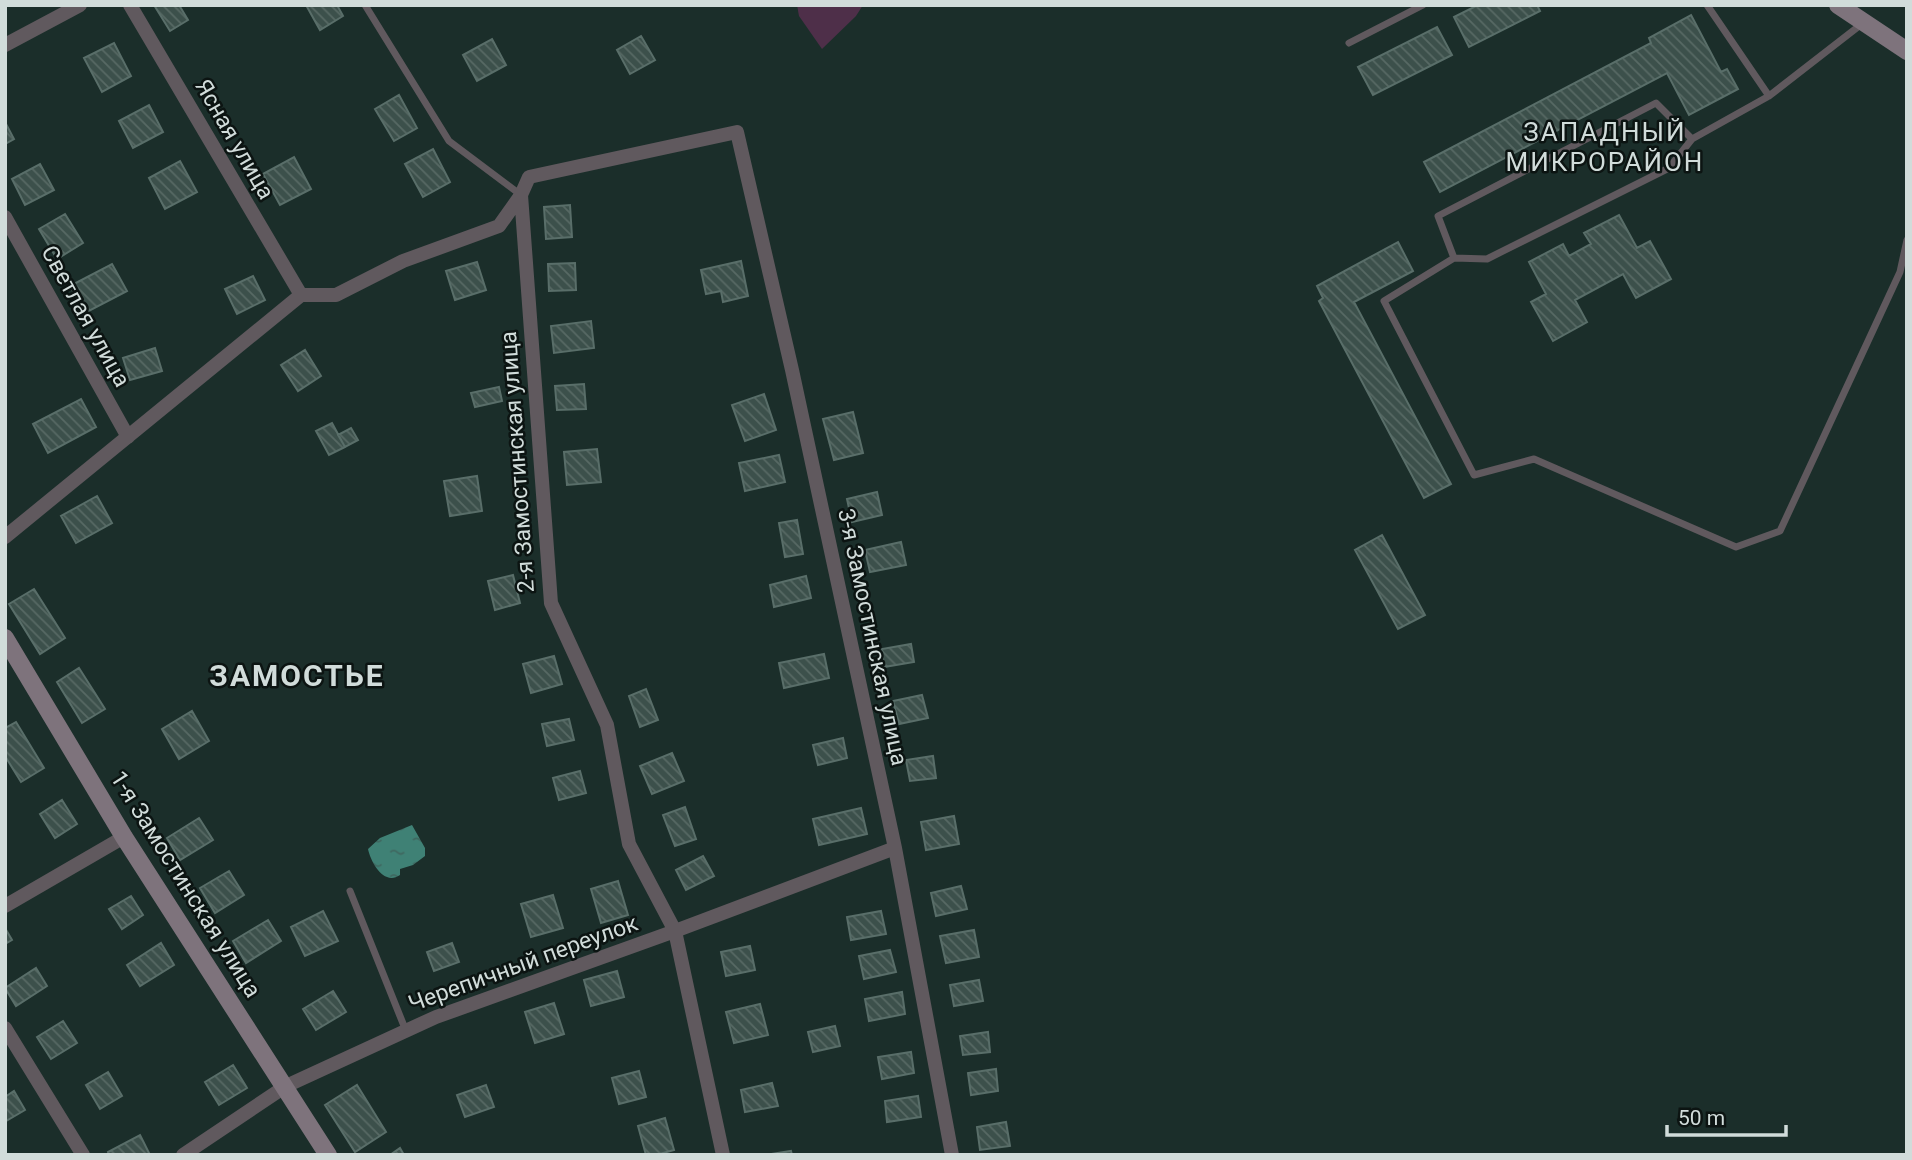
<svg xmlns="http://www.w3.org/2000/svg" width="1912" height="1160" font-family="Roboto,sans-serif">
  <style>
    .green { fill: #4e2f49 }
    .water { fill: url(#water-ripples) }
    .building { fill: url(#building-back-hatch); stroke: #596e69; stroke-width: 2 }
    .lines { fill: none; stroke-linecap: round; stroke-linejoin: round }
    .lane { stroke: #60595e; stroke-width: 7 }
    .street { stroke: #60595e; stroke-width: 14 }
    .secondary { stroke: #7e737c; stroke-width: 18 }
    .labels { text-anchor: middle; stroke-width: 5; stroke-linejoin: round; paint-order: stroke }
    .street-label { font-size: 23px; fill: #d1dcda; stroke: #0c1412 }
    .quarter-label { font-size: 26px; letter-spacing: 2px; fill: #d1dcda; stroke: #0c1412 }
    .district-label { font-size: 30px; font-weight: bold; letter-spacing: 2px; fill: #d1dcda; stroke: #0c1412 }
  </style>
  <defs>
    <pattern id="water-ripples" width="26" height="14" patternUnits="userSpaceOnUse" patternTransform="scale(1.75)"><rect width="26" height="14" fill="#3f8175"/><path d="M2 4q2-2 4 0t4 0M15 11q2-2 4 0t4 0" fill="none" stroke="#3f6860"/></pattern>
    <pattern id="building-back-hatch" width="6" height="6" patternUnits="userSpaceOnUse" patternTransform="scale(1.75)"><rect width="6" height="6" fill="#3c504b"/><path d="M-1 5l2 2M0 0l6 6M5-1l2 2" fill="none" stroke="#576964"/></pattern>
  </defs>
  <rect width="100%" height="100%" fill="#1b2e2a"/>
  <path class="green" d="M797 5H863L856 16 822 49 799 16Z"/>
  <path class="water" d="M412 825 425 848V856L413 865 400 869V875C384 886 371 863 368 849L380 838Z"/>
  <path class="building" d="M154 5H179L188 20 170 31Z
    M306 5H337L343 16 320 30Z
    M1478 5H1537L1540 11 1469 47 1454 17Z
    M1691 15 1721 72 1727 69 1738 89 1689 115 1667 73 1440 192 1424 162 1651 43 1649 38Z
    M1437 27 1452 55 1373 95 1358 67Z
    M641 36 655 60 630 74 617 50Z
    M492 39 506 65 477 81 463 55Z
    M114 43 131 76 102 92 84 58Z
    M399 95 417 128 394 141 375 109Z
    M149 105 163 132 133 148 119 121Z
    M5 122 14 139 5 144Z
    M433 149 450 182 423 197 405 164Z
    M294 157 311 189 280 205 263 174Z
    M180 161 197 192 165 209 149 178Z
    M40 164 54 190 25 205 12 179Z
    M570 205 572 237 546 239 544 207Z
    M65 214 83 243 57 259 39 229Z
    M1619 215 1637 248 1650 241 1671 279 1636 298 1623 274 1575 300 1587 322 1553 341 1531 302 1546 294 1529 262 1563 244 1569 256 1591 244 1584 233Z
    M1398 242 1413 271 1354 302 1451 484 1424 498 1319 301 1323 298 1317 286Z
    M741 261 748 296 723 302 721 291 706 294 701 270Z
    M477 262 486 290 455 300 446 271Z
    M575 263 576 290 549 291 548 264Z
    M112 264 127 291 85 313 70 286Z
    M253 276 265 300 237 314 225 289Z
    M591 321 594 348 554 353 551 326Z
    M155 348 162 371 130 380 123 358Z
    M305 350 321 376 298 391 281 365Z
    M584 384 586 409 557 410 555 386Z
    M499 387 502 401 475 407 471 393Z
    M764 394 776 430 745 441 732 405Z
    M81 399 96 427 48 453 33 424Z
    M853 412 863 453 834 460 823 419Z
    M332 423 345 447 329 455 316 431Z
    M351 428 358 440 345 447 338 435Z
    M597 449 601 482 567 485 564 452Z
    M779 455 785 482 745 491 739 463Z
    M477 476 482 511 450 516 444 481Z
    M877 492 882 515 852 522 847 499Z
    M97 496 112 523 76 543 61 516Z
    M797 520 803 554 785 557 779 523Z
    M1382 535 1425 615 1398 629 1355 550Z
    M901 542 906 565 870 572 865 550Z
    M513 575 520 603 495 610 488 581Z
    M806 576 811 598 774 607 770 585Z
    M34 589 65 638 40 654 9 604Z
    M911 644 914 662 884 667 882 649Z
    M824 654 829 678 784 688 779 663Z
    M554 656 562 684 531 693 523 664Z
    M79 668 105 709 82 723 57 682Z
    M646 689 658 720 640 727 629 696Z
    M922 695 928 718 899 724 893 701Z
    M192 711 209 741 179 759 162 729Z
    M569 719 574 740 547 746 542 724Z
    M16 722 44 768 21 782 5 756V728Z
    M843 738 847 758 818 765 813 745Z
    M672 753 684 781 652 794 640 766Z
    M933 756 936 778 910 781 906 760Z
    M580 771 586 793 559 800 553 778Z
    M62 800 77 824 55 838 40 814Z
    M685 807 696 839 675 846 663 815Z
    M861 808 867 834 819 845 813 819Z
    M954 816 959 844 926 850 921 822Z
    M199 818 213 840 180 860 167 838Z
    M703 856 714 876 686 890 676 870Z
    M229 871 244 895 215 913 200 888Z
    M618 881 628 915 601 923 591 889Z
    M961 886 967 909 936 916 931 893Z
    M553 895 563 928 531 937 521 904Z
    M131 896 143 915 122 929 109 909Z
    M323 911 338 941 305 956 291 927Z
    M881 911 886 934 851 940 847 917Z
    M268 920 281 941 246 963 233 941Z
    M5 928 12 940 5 944Z
    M974 930 979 957 946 963 940 936Z
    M161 943 174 965 140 986 127 965Z
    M452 943 459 962 434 971 427 952Z
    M750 946 755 970 726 976 721 952Z
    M890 950 896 972 864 979 859 956Z
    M36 968 47 986 16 1006 5 988Z
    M617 971 624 997 591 1006 584 980Z
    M979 980 983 1001 954 1006 950 985Z
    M333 991 346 1012 316 1030 303 1009Z
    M902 992 905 1014 869 1021 865 999Z
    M554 1003 564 1034 535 1043 525 1012Z
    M760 1004 768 1035 734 1043 726 1012Z
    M63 1021 77 1043 51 1059 37 1037Z
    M835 1026 840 1046 813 1052 808 1032Z
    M988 1032 990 1052 963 1055 960 1036Z
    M911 1052 914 1073 882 1079 878 1057Z
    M233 1065 247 1088 219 1105 205 1082Z
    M996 1069 998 1091 971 1095 968 1073Z
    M639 1071 646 1097 619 1104 612 1078Z
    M108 1072 122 1096 100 1109 86 1085Z
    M772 1083 778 1106 745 1112 741 1090Z
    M357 1085 386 1132 355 1152 325 1105Z
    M486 1085 494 1107 465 1117 457 1095Z
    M14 1091 25 1110 6 1121 5 1097Z
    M918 1096 921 1117 887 1122 885 1101Z
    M665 1118 674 1150 656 1155H646L638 1126Z
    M1006 1122 1010 1146 980 1150 977 1127Z
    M140 1135 150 1155H109L108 1152Z
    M400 1148 404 1155H390Z
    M791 1151 792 1155H765Z"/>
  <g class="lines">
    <path class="lane" d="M365 5 449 141 521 195
      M1707 5 1769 96
      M1349 43 1423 5
      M1692 139 1656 103 1438 216 1454 258 1384 301 1474 475 1534 459 1736 547 1780 531 1900 272 1907 240
      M1454 258 1487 259 1669 168 1692 139 1769 96 1863 23
      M350 891 406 1031"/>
    <path class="street" d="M130 5 301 295
      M5 45 80 5
      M521 195 551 603 607 725 629 844 675 931 723 1155
      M5 217 128 437
      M301 295H336L403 261 499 226 521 195 529 177 737 132 792 370 895 848 952 1155
      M5 537 301 295
      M5 906 124 837
      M5 1028 83 1155
      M183 1155 286 1086 436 1017 675 931 895 848"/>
    <path class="secondary" d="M1838 5 1907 51
      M5 638 124 837 328 1155"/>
  </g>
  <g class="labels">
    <g class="street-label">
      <text transform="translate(235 139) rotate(60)" y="8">Ясная улица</text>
      <text transform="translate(86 316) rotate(61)" y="8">Светлая улица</text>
      <text transform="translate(517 462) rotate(-94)" y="8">2-я Замостинская улица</text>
      <text transform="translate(873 637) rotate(78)" y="8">3-я Замостинская улица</text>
      <text transform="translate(186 884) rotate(58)" y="8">1-я Замостинская улица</text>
      <text transform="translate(523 963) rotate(-20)" y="8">Черепичный переулок</text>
    </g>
    <g class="quarter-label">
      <text x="1605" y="141">ЗАПАДНЫЙ<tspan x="1605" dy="30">МИКРОРАЙОН</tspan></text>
    </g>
    <g class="district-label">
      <text x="297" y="686">ЗАМОСТЬЕ</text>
    </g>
  </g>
  <rect width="1912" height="1160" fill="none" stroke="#d1dcda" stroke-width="14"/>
  <path d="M1667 1125v10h119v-10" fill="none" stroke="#d1dcda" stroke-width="3.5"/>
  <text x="1678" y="1125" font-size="21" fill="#d1dcda" stroke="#0c1412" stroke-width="5" paint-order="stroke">50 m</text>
</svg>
